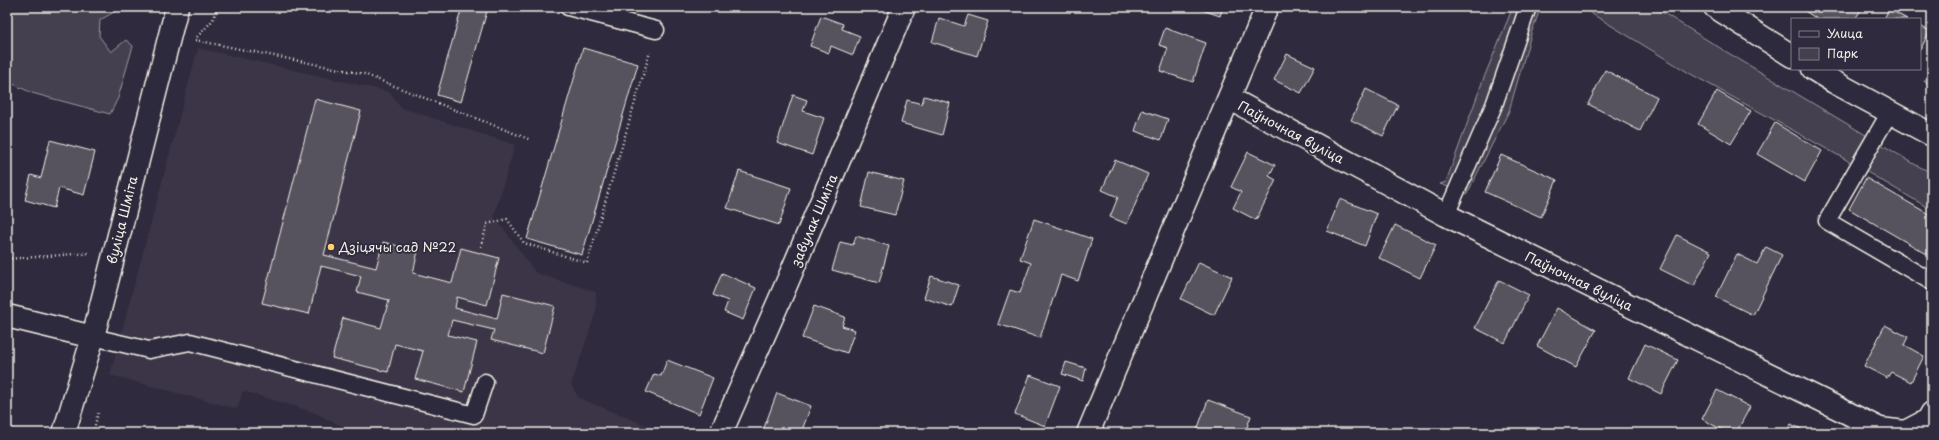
<svg xmlns="http://www.w3.org/2000/svg" width="1939" height="440" font-family="'Playpen Sans',sans-serif">
  <style>
    .built { fill: #3b3647 }
    .green { fill: #454050; stroke: #9c989c }
    .building { fill: #56525f; stroke: #f4f1e8 }
    .lines { fill: none; stroke-linecap: round; stroke-linejoin: round }
    .lane-casing { stroke: #f4f1e8; stroke-width: 19 }
    .street-casing { stroke: #f4f1e8; stroke-width: 25 }
    .secondary-casing { stroke: #f4f1e8; stroke-width: 25 }
    .path { stroke: #f4f1e8; stroke-width: 2.5; stroke-dasharray: 1 3; stroke-linecap: butt }
    .lane { stroke: #2f2a3d; stroke-width: 16 }
    .street { stroke: #2f2a3d; stroke-width: 22 }
    .secondary { stroke: #2f2a3d; stroke-width: 22 }
    .poi-dot { fill: #ffd166; stroke: #2f2a3d; stroke-width: 1.5 }
    .labels { text-anchor: middle; stroke-width: 3.5; stroke-linejoin: round; paint-order: stroke }
    .street-label { font-size: 13px; fill: #f4f1e8; stroke: #2f2a3d }
    .poi-label { font-size: 13px; fill: #f4f1e8; stroke: #2f2a3d; text-anchor: start }
  </style>
  <rect width="100%" height="100%" fill="#2f2a3d"/>
  <filter id="ink" filterUnits="userSpaceOnUse"><feTurbulence type="fractalNoise" baseFrequency=".025" numOctaves="2"/><feDisplacementMap in="SourceGraphic" scale="8" xChannelSelector="R" yChannelSelector="G"/><feConvolveMatrix kernelMatrix="1 2 1 2 8 2 1 2 1" color-interpolation-filters="sRGB"/></filter>
  <g filter="url(#ink)">
    <path class="built" d="M198 48 381 90 390 93 402 108 515 145 494 216 536 273 596 292V312L571 385 579 398 665 433H356L313 412 243 391 237 409 110 375Z"/>
    <path class="green" d="M7 7H123L100 20 99 36 111 52 126 40 133 46 118 98 110 114 32 93 7 81Z
      M1513 7H1541L1532 31 1509 111 1467 194 1440 184 1446 182 1483 80Z
      M1586 7H1654L1720 48 1916 165 1932 173V210L1843 158 1689 73 1584 9Z"/>
    <path class="building" d="M462 7H472L487 11 461 102 437 95Z
      M1194 7H1223L1220 16Z
      M1808 7H1863L1855 19H1817L1805 11Z
      M1889 9 1907 19H1884Z
      M968 15 988 21 977 56 932 42 939 18 964 26Z
      M821 16 843 24 842 29 860 36 853 55 831 46 829 53 810 46Z
      M1920 26 1930 31 1920 50Z
      M1165 28 1206 43 1193 82 1160 71 1168 48 1159 45Z
      M583 48 638 64 582 255 527 239Z
      M1287 54 1315 67 1301 93 1274 80Z
      M1932 67V86L1924 81Z
      M1605 70 1657 97 1640 131 1588 104Z
      M1366 89 1398 105 1383 136 1351 120Z
      M1717 91 1751 111 1731 144 1698 124Z
      M793 95 807 100 803 111 824 118 812 155 777 143Z
      M924 96 950 103 942 135 901 123 907 100 922 104Z
      M315 99 361 111 324 255 376 268 383 242 418 251 413 273 452 283 461 248 499 258 487 305 457 297 455 308 497 319 503 293 555 306 543 353 491 340 494 330 452 320 448 335 477 342 464 392 415 379 423 351 395 344 388 372 332 358 343 318 381 328 389 300 357 292 361 276 321 266 309 314 262 303Z
      M1142 110 1168 119 1161 140 1135 131Z
      M1775 123 1822 151 1805 182 1757 154Z
      M50 140 95 152 84 195 59 188 54 208 25 200 31 175 41 178Z
      M1248 152 1275 165 1269 176 1276 180 1256 220 1233 208 1241 192 1231 187Z
      M1501 155 1557 180 1541 217 1485 192Z
      M1115 160 1148 174 1127 224 1110 217 1118 197 1102 190Z
      M739 171 791 188 779 225 727 208Z
      M869 172 904 181 895 215 861 207Z
      M1866 178 1932 216V257L1849 209Z
      M1340 199 1377 214 1365 246 1327 231Z
      M1034 219 1092 239 1078 281 1061 275 1040 338 998 324 1010 290 1020 293 1031 263 1020 259Z
      M1395 225 1436 245 1420 278 1379 258Z
      M1677 235 1711 252 1694 286 1660 269Z
      M856 236 889 246 879 283 832 270 840 242 853 245Z
      M1766 247 1782 255 1753 315 1716 297 1737 254 1757 264Z
      M1199 262 1232 277 1214 315 1181 299Z
      M722 273 756 288 743 320 724 312 728 301 713 295Z
      M931 276 959 285 952 307 924 298Z
      M1499 280 1529 295 1505 343 1475 328Z
      M814 306 845 317 842 326 855 330 847 353 802 338Z
      M1557 308 1596 330 1576 367 1537 346Z
      M1885 325 1908 337 1904 345 1924 356 1911 382 1891 372 1887 378 1864 366Z
      M1645 344 1678 360 1661 394 1629 378Z
      M667 360 713 378 699 414 646 392 654 374 661 376Z
      M1066 362 1086 368 1083 381 1062 374Z
      M1030 375 1060 386 1045 426 1015 414Z
      M1717 390 1750 407 1736 433H1728L1702 419Z
      M777 393 811 406 801 433H762Z
      M1208 400 1251 416 1245 433H1196Z
      M1791 424 1809 433H1786Z"/>
    <g class="lines">
      <defs>
        <path id="lane" d="M568 7 656 30
          M1890 112 1827 221 1932 282
          M1446 215 1494 105 1528 7
          M93 337 149 350 190 342 474 415 485 382"/>
        <path id="street" d="M1229 98 1446 215 1880 429 1905 432 1928 420 1932 413
          M7 316 93 337
          M64 433 93 337 177 7
          M721 433 783 292 904 7
          M1088 433 1267 7"/>
        <path id="secondary" d="M1715 7 1792 56
          M1813 69 1834 82 1932 135"/>
      </defs>
      <use href="#lane" class="lane-casing"/>
      <use href="#street" class="street-casing"/>
      <use href="#secondary" class="secondary-casing"/>
      <path class="path" d="M197 37 213 20 217 7
        M195 40 364 74 531 140
        M481 247 487 224 507 219 524 243 587 263 650 52
        M7 259 89 253
        M93 433 98 413"/>
      <use href="#lane" class="lane"/>
      <use href="#street" class="street"/>
      <use href="#secondary" class="secondary"/>
    </g>
  </g>
  <circle class="poi-dot" cx="331" cy="247" r="4"/>
  <g class="labels">
    <g class="street-label">
      <text transform="translate(1291 132) rotate(28)" y="5">Паўночная вуліца</text>
      <text transform="translate(122 220) rotate(-76)" y="5">вуліца Шміта</text>
      <text transform="translate(814 220) rotate(-67)" y="5">завулак Шміта</text>
      <text transform="translate(1579 281) rotate(26)" y="5">Паўночная вуліца</text>
    </g>
    <g class="poi-label">
      <text x="339" y="252">Дзіцячы сад №22</text>
    </g>
  </g>
  <rect width="1939" height="440" fill="none" stroke="#2f2a3d" stroke-width="24"/>
  <rect x="12" y="12" width="1915" height="416" fill="none" stroke="#f4f1e8" stroke-width="1.5" filter="url(#ink)"/>
  <rect x="1791" y="18" width="130" height="52" fill="#2f2a3d" stroke="#7e7a81"/>
  <rect x="1799" y="31" width="20" height="6" fill="#2f2a3d" stroke="#7e7a81"/>
  <text x="1827" y="38" font-size="12" fill="#f4f1e8">Улица</text>
  <rect x="1799" y="48" width="20" height="12" fill="#454050" stroke="#7e7a81"/>
  <text x="1827" y="58" font-size="12" fill="#f4f1e8">Парк</text>
</svg>
